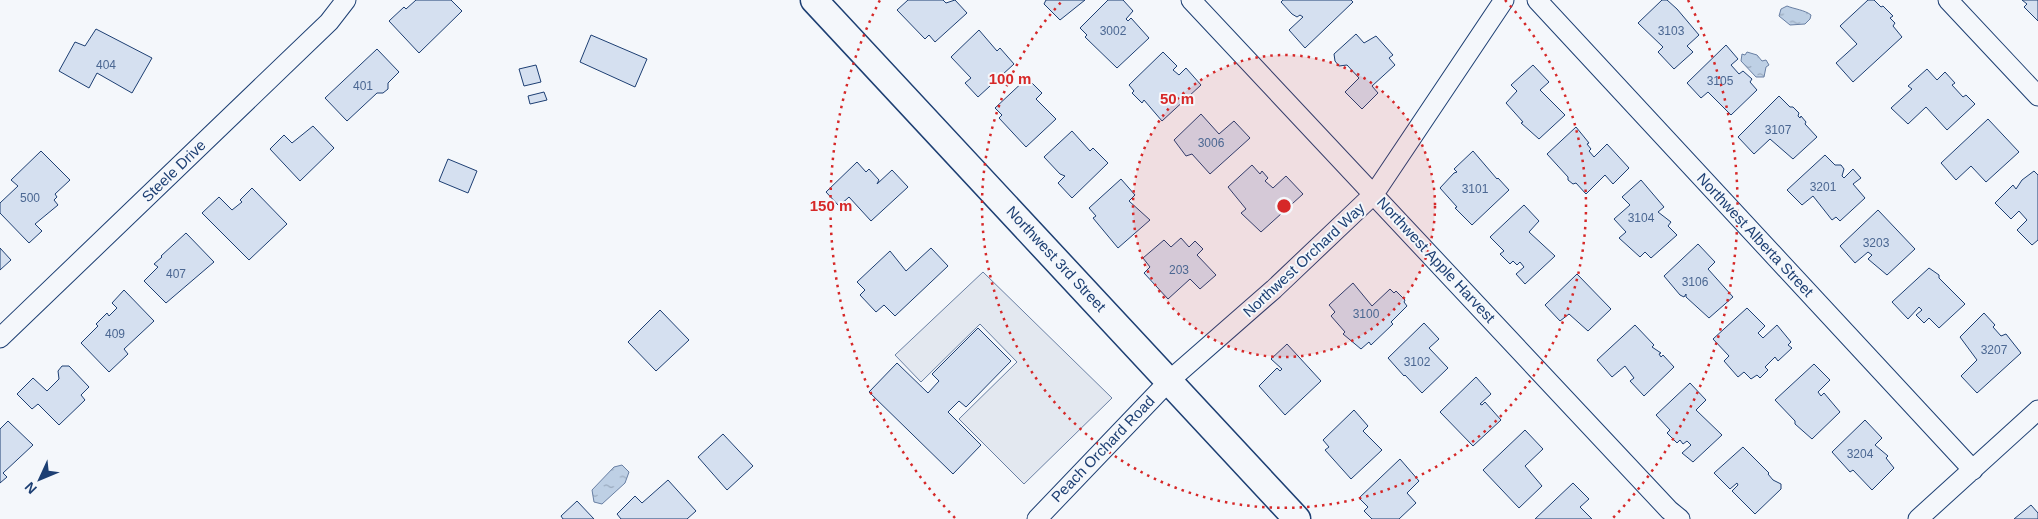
<svg xmlns="http://www.w3.org/2000/svg" width="2038" height="519" font-family="Helvetica,sans-serif">
  <style>
    .parking { fill: #e3e8f0; stroke: #687fa3 }
    .water { fill: url(#water-ripples); stroke: #687fa3 }
    .building { fill: #d5e0f0; stroke: #1d3f73 }
    .lines { fill: none; stroke-linecap: round; stroke-linejoin: round }
    .street-casing { stroke: #1d3f73; stroke-width: 21 }
    .secondary-casing { stroke: #1d3f73; stroke-width: 29 }
    .street { stroke: #f4f7fb; stroke-width: 19 }
    .secondary { stroke: #f4f7fb; stroke-width: 26 }
    .ring { fill: none; stroke: #d62828; stroke-width: 2.5; stroke-dasharray: 2.5 5 }
    .labels { text-anchor: middle; stroke-width: 4; stroke-linejoin: round; paint-order: stroke }
    .number-label { font-size: 12px; fill: #4b6792 }
    .street-label { font-size: 15px; fill: #1d3f73; stroke: #f4f7fb }
    .centre { fill: #d62828; stroke: #f4f7fb; stroke-width: 2.5 }
    .ring-label { font-size: 15px; text-anchor: middle; font-weight: bold; fill: #d62828; stroke: #f4f7fb; stroke-width: 4; stroke-linejoin: round; paint-order: stroke }
  </style>
  <defs>
    <pattern id="water-ripples" width="26" height="14" patternUnits="userSpaceOnUse" patternTransform="scale(1.25)"><rect width="26" height="14" fill="#bed0e5"/><path d="M2 4q2-2 4 0t4 0M15 11q2-2 4 0t4 0" fill="none" stroke="#9aaabe"/></pattern>
  </defs>
  <rect width="100%" height="100%" fill="#f4f7fb"/>
  <path class="parking" d="M983 272 1112 398 1024 484 959 419 1017 362 980 324 921 382 895 355Z"/>
  <path class="water" d="M1787 6C1794 9 1805 10 1811 15L1810 19 1805 24 1790 25 1779 16 1781 9Z
    M1747 52 1757 55 1762 61 1766 60 1769 65 1766 67 1764 77H1756L1741 61 1742 54 1745 55Z
    M622 465 629 472 625 483 602 504 594 502 592 490 614 467Z"/>
  <path class="building" d="M416 0H451L462 11 419 53 389 21 404 7 406 9Z
    M908 0H943L946 3 955 0 967 13 935 42 929 35 925 39 897 10Z
    M1046 0H1085L1060 20 1044 4Z
    M1108 0H1123L1133 11 1126 19 1128 21 1131 18 1149 38 1117 68 1085 37 1087 35 1080 28Z
    M1283 0H1351L1353 2 1305 48 1289 30 1303 17 1300 15 1297 17 1292 14 1281 2Z
    M1662 0H1667L1677 9 1699 35 1687 46 1693 52 1674 69 1658 52 1663 47 1638 23Z
    M1868 0H1874L1881 7 1883 6 1893 16 1890 18 1895 23 1893 26 1902 37 1853 82 1836 63 1857 44 1840 26Z
    M2022 0H2038V21L2024 7 2027 4Z
    M96 29 152 58 132 93 97 73 89 88 59 71 75 42 85 46Z
    M979 30 997 51 1000 48 1014 64 978 97 965 83 971 78 951 57Z
    M1356 34 1364 43 1376 36 1393 55 1389 58 1395 65 1372 86 1378 93 1362 109 1345 92 1359 78 1347 65 1339 66 1335 61 1334 54Z
    M591 35 647 59 635 87 580 62Z
    M1726 45 1738 59 1731 65 1739 74 1743 71 1752 79 1750 82 1757 90 1731 115 1708 92 1701 98 1687 83Z
    M377 49 399 72 388 83V89L383 93H377L347 121 325 98Z
    M1163 52 1177 66 1173 70 1179 75 1186 68 1201 85 1162 121 1144 100 1142 103 1132 93 1134 91 1129 85Z
    M536 65 541 82 524 86 519 69Z
    M1533 65 1549 82 1540 90 1565 115 1539 139 1521 123 1523 122 1506 103 1517 91 1511 85Z
    M1927 69 1937 80 1945 72 1955 83 1952 85 1963 97 1966 95 1975 104 1947 130 1926 107 1908 124 1891 108 1912 89 1908 86Z
    M1027 78 1042 93 1036 99 1056 119 1026 147 999 118 1002 115 995 108Z
    M544 92 547 100 530 104 528 96Z
    M1779 96 1790 107H1793L1799 113 1798 116 1800 118 1801 116 1806 122 1805 124 1817 137 1793 159 1770 139 1754 154 1738 137Z
    M1201 114 1219 134 1234 121 1250 138 1210 174 1192 154 1186 156 1174 140Z
    M1988 119 2019 152 1986 182 1971 166 1956 180 1941 163Z
    M313 126 334 148 300 181 270 149 284 135 292 143Z
    M1576 127 1589 143 1587 144 1591 149 1589 151 1594 157 1607 144 1629 168 1613 184 1605 175 1586 194 1576 183 1573 184 1568 180V177L1547 154Z
    M1072 131 1090 151 1093 148 1108 163 1072 198 1058 183 1065 176 1060 174 1044 157Z
    M41 151 70 180 55 194 57 197 54 200 58 205 35 224 42 231 29 243 0 213V203L18 186 11 180Z
    M1473 151 1497 179 1498 178 1509 190 1472 225 1455 208 1457 207 1440 188 1454 173 1457 172 1454 169Z
    M1825 155 1835 165H1841L1844 169 1842 176 1844 178 1853 169 1861 178 1853 184 1865 198 1840 221 1836 217 1832 220 1813 196 1802 205 1787 190Z
    M448 159 477 171 468 193 439 181Z
    M857 162 866 172 869 169 879 180 877 184 892 170 908 187 871 221 849 197 839 206 826 192Z
    M1252 165 1260 174 1262 171 1268 178 1265 181 1273 188 1286 176 1303 194 1261 232 1241 213 1246 209 1228 187Z
    M2034 171 2038 175V240L2032 245 2017 230 2027 220 2019 211 2011 219 1995 203 2013 185 2016 189 2022 180Z
    M1121 179 1135 195 1129 201 1150 220 1118 248 1093 218 1096 216 1089 208Z
    M1641 180 1664 207 1658 212 1671 222 1668 226 1677 235 1651 258 1645 252 1640 257 1619 238 1626 232 1614 219 1630 205 1622 197Z
    M252 188 287 224 249 260 202 213 219 197 232 210 242 202 240 200Z
    M1524 205 1539 221 1529 232 1555 256 1525 284 1516 274 1524 267 1520 262 1517 265 1513 261 1510 264 1500 254 1504 251 1490 237Z
    M1878 210 1915 249 1887 275 1868 259 1872 255 1868 252 1855 263 1840 246Z
    M186 233 214 262 166 303 144 281 158 267 154 264 162 257 161 256Z
    M1181 238 1189 247 1195 241 1203 249 1197 255 1216 275 1200 289 1190 279 1168 299 1144 273 1150 267 1143 258 1164 240 1171 247Z
    M1698 244 1715 262 1708 269 1733 297 1709 318 1686 297V294L1684 297 1680 295 1664 276Z
    M0 248 11 260 0 270Z
    M931 248 948 266 895 316 884 305 876 312 860 295 865 290 857 282 890 251 906 271Z
    M1929 268 1939 275V278L1965 304 1939 328 1929 318 1924 323 1916 315 1922 310 1919 307 1908 319 1892 302Z
    M1577 274 1611 309 1588 331 1569 314 1560 321 1545 305Z
    M1353 283 1372 306 1390 289 1394 293 1396 291 1405 300 1404 302 1407 306 1391 322 1393 324 1371 345 1369 342 1361 349 1343 334 1345 332 1331 316 1335 312 1329 305Z
    M124 290 154 321 124 349 128 354 109 372 81 343 98 326 96 324 107 313 109 316 117 308 112 303Z
    M1747 308 1765 326 1758 333 1763 338 1777 325 1791 342 1788 345 1792 348 1778 361 1775 357 1765 367 1768 370 1760 378 1757 375 1751 379 1744 372 1738 377 1724 361 1729 356 1713 339Z
    M660 310 689 340 656 371 628 342Z
    M1984 313 1995 325 1993 327 2001 336 2006 334 2021 353 1977 393 1961 376 1977 360 1960 337Z
    M1424 323 1439 339 1429 348 1448 368 1422 393 1405 375 1404 376 1388 358Z
    M1635 325 1654 345 1652 347 1661 353 1659 354 1661 357 1663 355 1674 367 1644 396 1630 381 1634 378 1625 366 1612 377 1597 360Z
    M978 328 1011 361 966 407 959 401 948 412 981 445 953 474 869 392 897 363 928 393 939 381 932 374Z
    M1287 344 1321 381 1285 415 1259 386 1277 368 1280 371 1282 369 1271 359Z
    M1814 364 1830 380 1818 392 1821 396 1824 393 1840 412 1812 439 1795 424V421L1775 400Z
    M62 366H69L89 387 81 395 85 400 59 425 38 404 32 409 17 394 33 378 47 391 59 379 58 371Z
    M1476 377 1491 394 1480 404 1482 405 1485 402 1501 420 1473 446 1440 412Z
    M1690 383 1706 400 1696 410 1722 435 1693 462 1682 453 1691 445 1687 441 1683 444 1680 440 1677 443 1667 433 1670 430 1656 415Z
    M1354 410 1368 426 1363 431 1382 450 1351 479 1325 450 1329 447 1323 440Z
    M1865 420 1882 438 1875 445 1888 456 1886 458 1894 468 1872 490 1853 470 1850 472 1832 452Z
    M8 421 33 445 3 473 7 477 0 483V429Z
    M1525 430 1543 449 1525 466 1542 486 1519 508 1483 470Z
    M723 434 753 466 727 490 698 457Z
    M1743 447 1769 473 1768 474 1773 480 1781 484V489L1755 514 1732 491 1738 485 1737 483 1730 489 1714 473Z
    M1400 459 1419 481 1407 493 1416 503 1399 519H1372L1364 511 1368 507 1359 498Z
    M668 480 696 511 687 519H621L617 514 635 496 642 503Z
    M1573 483 1589 499 1580 507 1592 519H1535Z
    M577 501 594 519H563L561 516Z
    M2031 505 2038 513V519H2014Z"/>
  <g class="lines">
    <defs>
      <path id="street" d="M1191 0 1669 510 1680 519
        M1537 0 1973 470
        M1948 0 2038 96
        M0 338 329 22 346 0
        M1037 519 1170 380 1274 289 1374 194 1504 0
        M1918 519 2038 410"/>
      <path id="secondary" d="M814 0 1297 519"/>
    </defs>
    <use href="#street" class="street-casing"/>
    <use href="#secondary" class="secondary-casing"/>
    <use href="#street" class="street"/>
    <use href="#secondary" class="secondary"/>
  </g>
  <circle cx="1284" cy="206" r="151" fill="#d62828" fill-opacity=".12"/>
  <g class="ring">
    <circle cx="1284" cy="206" r="151"/>
    <path d="M1505 0A302 302 0 1 1 1063 0"/>
    <path d="M955 518A453 453 0 0 1 880 0M1688 0A453 453 0 0 1 1613 518"/>
  </g>
  <g class="labels">
    <g class="number-label">
      <text x="1113" y="35">3002</text>
      <text x="1671" y="35">3103</text>
      <text x="106" y="69">404</text>
      <text x="1720" y="85">3105</text>
      <text x="363" y="90">401</text>
      <text x="1778" y="134">3107</text>
      <text x="1211" y="147">3006</text>
      <text x="1823" y="191">3201</text>
      <text x="1475" y="193">3101</text>
      <text x="30" y="202">500</text>
      <text x="1641" y="222">3104</text>
      <text x="1876" y="247">3203</text>
      <text x="1179" y="274">203</text>
      <text x="176" y="278">407</text>
      <text x="1695" y="286">3106</text>
      <text x="1366" y="318">3100</text>
      <text x="115" y="338">409</text>
      <text x="1994" y="354">3207</text>
      <text x="1417" y="366">3102</text>
      <text x="1860" y="458">3204</text>
    </g>
    <g class="street-label">
      <text transform="translate(174 171) rotate(-44)" y="5">Steele Drive</text>
      <text transform="translate(1755 235) rotate(47)" y="5">Northwest Alberta Street</text>
      <text transform="translate(1056 259) rotate(47)" y="5">Northwest 3rd Street</text>
      <text transform="translate(1304 260) rotate(-43)" y="5">Northwest Orchard Way</text>
      <text transform="translate(1436 260) rotate(47)" y="5">Northwest Apple Harvest</text>
      <text transform="translate(1103 449) rotate(-46)" y="5">Peach Orchard Road</text>
    </g>
  </g>
  <circle cx="1284" cy="206" r="8" class="centre"/>
  <g class="ring-label">
    <text x="1010" y="84">100 m</text>
    <text x="1177" y="104">50 m</text>
    <text x="831" y="211">150 m</text>
  </g>
  <g transform="translate(40 479) rotate(226)" stroke="#f4f7fb" stroke-width="4" paint-order="stroke">
  <path d="M0-4L9 19L0 12L-9 19Z" fill="#1d3f73"/>
  <text y="-8" font-size="14" font-weight="bold" text-anchor="middle" fill="#1d3f73">N</text>
  </g>
</svg>
